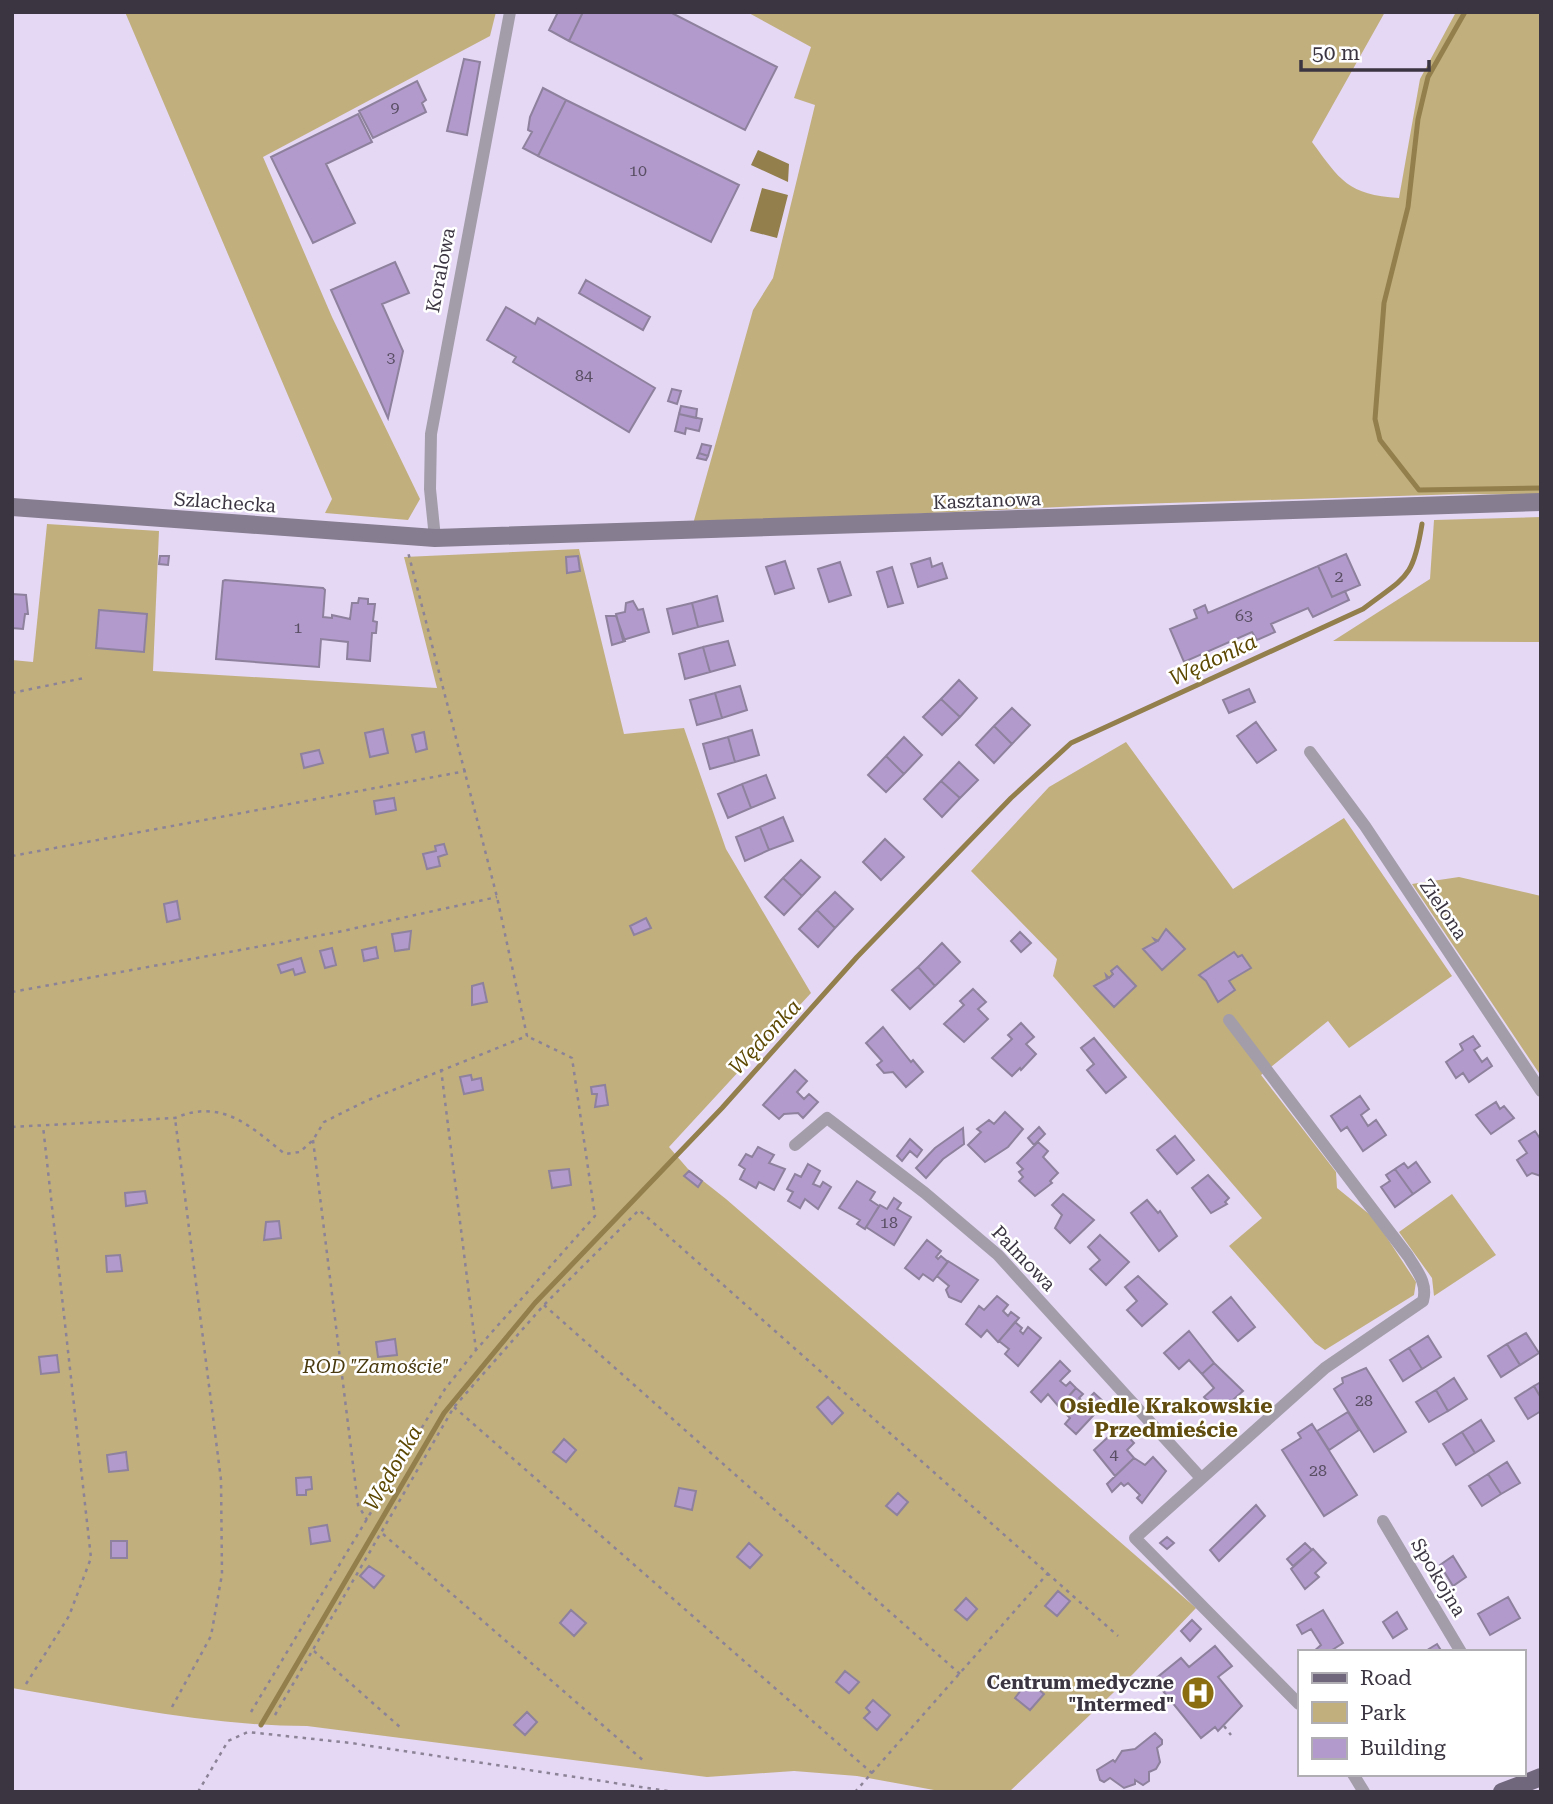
<svg xmlns="http://www.w3.org/2000/svg" width="1553" height="1804" font-family="'Roboto Serif',serif">
  <style>
    .green { fill: #c1af7e }
    .water { fill: #927f4b }
    .lines { fill: none; stroke-linecap: round; stroke-linejoin: round }
    .stream { stroke: #927f4b; stroke-width: 5 }
    .building { fill: #b29bcc; stroke: #8e819d; stroke-width: 2 }
    .path { stroke: #8c8397; stroke-width: 2.5; stroke-dasharray: 3.5 5; stroke-linecap: butt }
    .street { stroke: #a39daa; stroke-width: 12 }
    .secondary { stroke: #867d90; stroke-width: 18 }
    .primary { stroke: #71677d; stroke-width: 18 }
    .labels { text-anchor: middle; stroke-width: 5; stroke-linejoin: round; paint-order: stroke }
    .number-label { font-size: 16px; fill: #594e64 }
    .street-label { font-size: 19px; fill: #3b3541; stroke: #fff }
    .park-label { font-size: 19px; font-style: italic; fill: #493a0f; stroke: #fff }
    .poi-label { font-size: 19px; font-weight: bold; fill: #3b3541; stroke: #fff; text-anchor: end }
    .water-label { font-size: 21px; font-style: italic; fill: #5c4802; stroke: #fff }
    .neighbourhood-label { font-size: 21px; font-weight: bold; fill: #604d0f; stroke: #fff }
  </style>
  <rect width="100%" height="100%" fill="#e5d8f5"/>
  <path class="green" d="M125 12H496L490 36 263 157 332 317 420 499 408 520 325 513 332 499Z
    M747 12H1385L1312 142C1340 180 1348 195 1399 198L1420 79 1456 12H1541V495L1463 494 1104 505 693 524 753 310 773 278 815 105 794 98 811 47Z
    M1541 517V642L1333 641 1430 579 1434 520Z
    M47 524 159 531 153 671 437 688 404 557 579 549 624 734 684 728 726 849 811 993 669 1147 688 1169 726 1199 1196 1608 1133 1674 1009 1792H945L857 1776 794 1771 707 1777 307 1726C208 1726 109 1704 12 1688V660L33 662Z
    M1126 742 1233 889 1344 818 1452 976 1349 1048 1328 1021 1261 1075 1336 1172 1337 1188 1374 1218 1416 1282 1414 1295 1325 1350 1315 1343 1229 1246 1262 1218 1053 976 1057 959 971 871 1049 787Z
    M1459 877 1541 896V1076L1412 884Z
    M1452 1194 1496 1255 1434 1296 1432 1278 1399 1232Z"/>
  <path class="water" d="M758 150 789 164 788 182 751 165Z
    M762 188 788 195 777 238 750 231Z"/>
  <g class="lines">
    <path class="stream" d="M1465 12 1428 77 1418 119 1408 207 1384 303 1375 419 1380 440 1419 490 1541 488
      M261 1725 444 1413 535 1303 722 1108 857 957 1011 798 1071 743 1363 609C1406 576 1413 580 1422 524"/>
  </g>
  <path class="building" d="M558 12H583L569 41 549 30Z
    M583 12H670L777 67 745 130 569 41Z
    M464 59 480 62 467 135 447 131Z
    M417 81 426 100 422 103 426 112 373 138 359 111Z
    M543 88 566 100 538 156 523 148 532 132 528 130 530 117Z
    M566 100 739 185 711 242 538 156Z
    M358 114 372 142 326 164 355 223 313 243 271 157Z
    M395 262 409 293 382 304 403 351 388 418 331 290Z
    M586 280 650 317 643 330 579 293Z
    M506 307 535 324 538 318 655 388 629 432 513 362 516 357 487 340Z
    M672 389 681 391 677 404 668 401Z
    M681 406 697 409 696 418 679 414Z
    M679 414 702 419 699 431 686 428 685 434 675 431Z
    M702 444 711 446 708 456 699 453Z
    M699 453 708 456 706 460 697 458Z
    M1346 554 1360 585 1332 597 1318 566Z
    M160 556H169L168 565 159 564Z
    M578 556 580 571 567 573 566 557Z
    M930 558 932 567 942 563 947 578 918 587 911 564Z
    M785 561 794 588 775 594 766 567Z
    M840 562 851 595 829 602 818 569Z
    M1318 566 1332 597 1345 591 1349 600 1313 617 1308 608 1271 624 1275 632 1257 640 1252 632 1184 662 1170 629 1197 618 1194 610 1205 605 1208 613Z
    M892 567 903 603 888 607 877 572Z
    M225 580 323 588 325 590 323 617 332 618V615L350 619 352 603H358L359 598 368 599V604H375L373 621 377 622 376 633H372L370 661 347 659 348 642 321 639 319 667 216 659 223 581Z
    M12 594 26 595 28 614H25L23 629 12 628Z
    M717 596 723 621 698 627 692 603Z
    M633 601 638 610 643 609 649 632 623 640 616 614 625 612 626 603Z
    M692 603 698 627 673 634 667 609Z
    M99 610 147 614 144 652 96 648Z
    M606 616H616L625 641 612 645Z
    M728 641 735 665 710 672 703 647Z
    M703 647 710 672 685 679 679 654Z
    M959 680 977 698 960 717 941 699Z
    M740 686 747 710 722 718 715 693Z
    M1249 689 1255 702 1229 713 1223 700Z
    M715 693 722 718 697 725 690 700Z
    M941 699 960 717 942 735 923 717Z
    M1012 708 1030 725 1012 744 994 726Z
    M1256 722 1276 750 1257 763 1237 736Z
    M994 726 1012 744 994 763 976 745Z
    M383 729 388 753 370 757 365 733Z
    M752 730 759 755 735 762 728 737Z
    M424 732 427 749 416 752 412 735Z
    M728 737 735 762 710 769 703 744Z
    M904 737 922 755 904 774 886 756Z
    M319 750 323 763 304 768 301 754Z
    M886 756 904 774 886 792 868 775Z
    M959 762 978 780 960 798 941 781Z
    M766 775 775 798 751 808 742 784Z
    M941 781 960 798 942 817 924 799Z
    M742 784 751 808 728 818 718 794Z
    M394 798 396 810 376 814 374 801Z
    M783 817 793 841 769 850 760 827Z
    M760 827 769 850 745 861 736 837Z
    M885 839 904 857 881 880 863 862Z
    M444 844 447 854 438 857 440 866 427 869 423 854 436 851 435 846Z
    M801 860 820 877 802 896 783 878Z
    M783 878 802 896 784 915 765 897Z
    M835 892 853 909 835 928 817 910Z
    M177 901 180 919 167 922 164 904Z
    M817 910 835 928 818 947 799 929Z
    M646 918 651 928 634 935 630 926Z
    M1166 929 1185 949 1162 970 1143 949 1156 942 1154 939 1158 941Z
    M411 931 409 949 395 951 392 934Z
    M1020 932 1031 943 1021 952 1011 941Z
    M942 943 960 962 935 986 918 967Z
    M376 947 378 958 364 961 362 950Z
    M332 948 336 965 325 968 320 951Z
    M1234 952 1238 957 1242 955 1251 968 1229 981 1235 990 1218 1002 1206 981 1199 975Z
    M301 958 305 972 295 975 293 969 281 973 278 965Z
    M1117 966 1136 986 1114 1007 1094 986 1107 979 1106 975 1109 978 1113 974 1111 971Z
    M918 967 935 986 910 1009 892 990Z
    M483 983 487 1002 472 1005V986Z
    M973 989 986 1002 978 1009 988 1019 964 1042 944 1024 964 1005 960 1001Z
    M1021 1023 1034 1037 1026 1044 1036 1054 1021 1070 1020 1068 1012 1076 992 1058 1012 1039 1008 1035Z
    M883 1027 911 1062 913 1060 923 1072 906 1087 893 1072 884 1073 877 1065 882 1061 866 1043Z
    M1473 1036 1480 1046 1474 1050 1482 1062 1487 1058 1492 1066 1469 1082 1463 1073 1456 1078 1446 1062 1463 1050 1460 1044Z
    M1094 1038 1126 1077 1106 1093 1087 1070 1094 1064 1081 1048Z
    M795 1070 807 1081 797 1092 804 1099 809 1094 818 1102 803 1118 798 1113 784 1114 779 1119 763 1105Z
    M471 1075 472 1080 481 1078 483 1090 464 1094 460 1077Z
    M605 1085 608 1105 595 1107 597 1094H592L591 1087Z
    M1360 1096 1369 1109 1361 1115 1368 1126 1376 1120 1386 1135 1363 1151 1347 1127 1341 1131 1331 1116Z
    M1496 1102 1500 1109 1504 1106 1514 1118 1491 1134 1476 1115Z
    M1005 1112 1023 1129 1008 1147 985 1162 968 1145 981 1132 977 1129 989 1120 994 1124Z
    M1039 1127 1045 1134 1034 1145 1028 1138Z
    M963 1128 964 1144 943 1159 926 1178 916 1168 935 1148Z
    M1535 1131 1541 1140V1176L1532 1173 1527 1176 1517 1160 1527 1153 1519 1141Z
    M1175 1136 1194 1160 1177 1174 1157 1150Z
    M910 1139 922 1150 917 1157 910 1151 902 1161 897 1156Z
    M1038 1142 1048 1151 1043 1157 1058 1173 1050 1181 1052 1183 1035 1196 1019 1181 1023 1177 1019 1172 1023 1169 1017 1163Z
    M758 1147 774 1155 769 1163 785 1169 774 1190 759 1182 756 1188 740 1179 745 1169 739 1165 746 1154 752 1157Z
    M1416 1162 1430 1182 1413 1194 1395 1169 1404 1163 1408 1168Z
    M808 1164 820 1171 813 1184 820 1187 823 1182 831 1187 818 1209 805 1199 800 1208 788 1201 793 1192 787 1189 795 1174 801 1177Z
    M569 1169 571 1185 552 1188 549 1171Z
    M1395 1169 1413 1194 1395 1207 1381 1187 1390 1181 1386 1175Z
    M689 1171 702 1181 698 1187 684 1176Z
    M1208 1175 1229 1198 1225 1202 1227 1204 1211 1213 1192 1188Z
    M857 1181 875 1192 870 1200 879 1206 865 1229 857 1224 860 1220 839 1208Z
    M145 1191 147 1203 126 1206 125 1193Z
    M1063 1194 1094 1220 1070 1243 1055 1228 1062 1215 1052 1205Z
    M894 1198 901 1203 897 1209 911 1217 894 1245 866 1227 880 1205 887 1209Z
    M1147 1200 1158 1213 1160 1211 1177 1236 1159 1251 1131 1213Z
    M279 1221 281 1238 264 1240 266 1222Z
    M1100 1235 1129 1262 1106 1285 1090 1269 1100 1260 1088 1247Z
    M927 1240 941 1251 936 1257 938 1259 941 1256 948 1262 933 1281 923 1274 919 1279 905 1268Z
    M120 1255 122 1271 107 1272 106 1256Z
    M948 1261 978 1280 961 1302 949 1297 946 1290 949 1286 937 1276Z
    M1138 1276 1167 1304 1142 1326 1127 1310 1137 1301 1125 1287Z
    M997 1296 1008 1305 1003 1311 1008 1316 1011 1312 1019 1318 998 1342 987 1330 981 1337 966 1324 979 1306 984 1310Z
    M1231 1297 1255 1327 1238 1341 1213 1312Z
    M1015 1322 1022 1328 1020 1331 1023 1334 1028 1327 1041 1338 1018 1366 1005 1354 1009 1349 999 1341Z
    M1189 1331 1214 1363 1202 1374 1189 1360 1179 1369 1164 1353Z
    M1526 1333 1539 1353 1520 1365 1507 1344Z
    M1428 1336 1441 1357 1422 1369 1409 1348Z
    M395 1339 397 1355 378 1357 376 1342Z
    M1507 1344 1520 1365 1501 1377 1488 1356Z
    M1409 1348 1422 1369 1403 1381 1390 1360Z
    M57 1355 59 1372 41 1374 39 1357Z
    M1060 1361 1070 1371 1060 1381 1066 1386 1070 1382 1076 1388 1059 1407 1048 1394 1041 1402 1031 1392Z
    M1214 1363 1243 1391 1218 1413 1204 1397 1214 1388 1202 1374Z
    M1366 1368 1406 1432 1374 1452 1334 1389 1343 1383 1342 1378Z
    M1454 1378 1467 1399 1448 1411 1436 1390Z
    M1541 1382V1398L1534 1386Z
    M1534 1386 1541 1398V1411L1528 1419 1515 1398Z
    M1076 1388 1083 1394 1079 1398 1084 1403 1094 1393 1105 1403 1076 1434 1065 1424 1070 1418 1059 1407Z
    M1436 1390 1448 1411 1429 1422 1416 1402Z
    M828 1397 843 1413 832 1424 817 1407Z
    M1348 1412 1359 1430 1329 1450 1317 1431Z
    M1481 1420 1494 1441 1475 1453 1462 1432Z
    M1312 1424 1357 1495 1324 1516 1282 1450 1301 1438 1298 1433Z
    M1119 1427 1134 1443 1127 1450 1134 1458 1115 1476 1094 1450Z
    M1462 1432 1475 1453 1456 1465 1443 1444Z
    M564 1439 576 1450 566 1462 553 1452Z
    M126 1452 128 1470 109 1472 107 1455Z
    M1153 1457 1166 1471 1142 1503 1137 1498 1140 1495 1128 1483 1124 1486 1121 1483 1112 1492 1107 1484 1134 1458 1145 1465Z
    M1507 1462 1520 1483 1501 1494 1488 1474Z
    M1488 1474 1501 1494 1482 1506 1469 1486Z
    M311 1477 312 1489 306 1490V1495H297L296 1478Z
    M679 1488 696 1491 692 1510 675 1506Z
    M898 1493 908 1502 897 1515 886 1506Z
    M1256 1505 1265 1516 1219 1561 1210 1550Z
    M327 1525 330 1541 311 1544 309 1528Z
    M1167 1537 1174 1543 1167 1549 1160 1543Z
    M111 1541H127V1558H111Z
    M749 1543 762 1555 750 1568 737 1557Z
    M1305 1543 1312 1550 1293 1566 1287 1559Z
    M1313 1549 1326 1563 1315 1573 1319 1577 1305 1589 1291 1569Z
    M1453 1556 1466 1577 1453 1586 1440 1565Z
    M369 1566 384 1576 374 1588 360 1576Z
    M1058 1591 1070 1601 1057 1616 1045 1606Z
    M1508 1597 1520 1618 1490 1635 1478 1614Z
    M966 1598 977 1609 967 1620 955 1610Z
    M571 1610 586 1623 574 1636 560 1623Z
    M1323 1610 1343 1643 1329 1652H1313L1321 1645 1311 1629 1302 1634 1297 1625Z
    M1397 1612 1407 1629 1393 1638 1383 1622Z
    M1192 1620 1201 1629 1190 1641 1181 1631Z
    M1437 1644 1442 1652H1424Z
    M1215 1646 1232 1666 1218 1677 1242 1706 1218 1731 1215 1727 1201 1738 1154 1680 1181 1658 1189 1667Z
    M845 1671 859 1682 849 1693 836 1682Z
    M1028 1681 1044 1694 1030 1710 1015 1698Z
    M873 1700 890 1715 877 1730 864 1718 870 1712 866 1708Z
    M527 1712 537 1722 525 1735 514 1725Z
    M1155 1733 1162 1740V1744L1157 1748 1160 1762 1156 1769 1149 1772V1781L1143 1785 1135 1780V1784L1124 1788 1110 1778 1104 1782 1100 1780 1097 1770 1113 1760 1115 1762 1122 1751 1135 1749Z"/>
  <g class="lines">
    <path class="path" d="M12 693 84 678
      M12 856 466 771
      M12 992 338 932 497 897
      M441 1069 476 1350
      M12 1127 175 1118C222 1098 250 1126 285 1154L300 1152 313 1140 324 1122 366 1101 527 1036 497 897 408 552
      M313 1140 358 1505 367 1520
      M544 1305 960 1674
      M454 1407 873 1774
      M383 1534 645 1762
      M314 1651 401 1728
      M26 1684 69 1616 91 1558 43 1126
      M172 1707 211 1636 222 1574 221 1480 175 1118
      M251 1712 445 1389 476 1350 595 1216 572 1058 527 1036
      M275 1715 454 1407 544 1305 639 1210 1118 1636
      M1224 1726 1231 1735
      M198 1792 228 1741 248 1732 351 1743 674 1792
      M855 1792 1049 1572"/>
    <path class="street" d="M435 538 430 489 431 434 510 12
      M1310 752 1365 826 1541 1091
      M1229 1020 1408 1256C1417 1271 1428 1283 1423 1301L1325 1368 1135 1538 1299 1704
      M795 1145 827 1118 925 1193 998 1255 1201 1478
      M1383 1521 1461 1652
      M1353 1774 1364 1792"/>
    <path class="secondary" d="M12 507 435 538 1541 502"/>
    <path class="primary" d="M1502 1792 1541 1777"/>
  </g>
  <defs>
    <symbol id="hospital-disc" viewBox="-11 -11 22 22"><circle r="9.5" fill="#8a6e0f" stroke="#fff"/><path d="M-5-5h3v3.5h4V-5h3V5h-3V1.5h-4V5h-3Z" fill="#fff"/></symbol>
  </defs>
  <g fill-rule="evenodd">
    <use href="#hospital-disc" x="1179" y="1674" width="38" height="38"/>
  </g>
  <g class="labels">
    <g class="number-label">
      <text x="395" y="113">9</text>
      <text x="638" y="176">10</text>
      <text x="391" y="363">3</text>
      <text x="584" y="381">84</text>
      <text x="1339" y="582">2</text>
      <text x="1244" y="621">63</text>
      <text x="298" y="633">1</text>
      <text x="889" y="1228">18</text>
      <text x="1364" y="1406">28</text>
      <text x="1114" y="1460">4</text>
      <text x="1318" y="1476">28</text>
    </g>
    <g class="street-label">
      <text transform="translate(440 270) rotate(-79)" y="7">Koralowa</text>
      <text transform="translate(987 500) rotate(-2)" y="7">Kasztanowa</text>
      <text transform="translate(225 502) rotate(4)" y="7">Szlachecka</text>
      <text transform="translate(1444 909) rotate(56)" y="7">Zielona</text>
      <text transform="translate(1024 1258) rotate(46)" y="7">Palmowa</text>
      <text transform="translate(1439 1577) rotate(59)" y="7">Spokojna</text>
    </g>
    <g class="park-label">
      <text x="376" y="1373">ROD "Zamoście"</text>
    </g>
    <g class="poi-label">
      <text x="1174" y="1689">Centrum medyczne<tspan x="1174" dy="22">"Intermed"</tspan></text>
    </g>
    <g class="water-label">
      <text transform="translate(1213 660) rotate(-25)" y="7">Wędonka</text>
      <text transform="translate(765 1037) rotate(-47)" y="7">Wędonka</text>
      <text transform="translate(393 1468) rotate(-60)" y="7">Wędonka</text>
    </g>
    <g class="neighbourhood-label">
      <text x="1166" y="1413">Osiedle Krakowskie<tspan x="1166" dy="24">Przedmieście</tspan></text>
    </g>
  </g>
  <rect width="1553" height="1804" fill="none" stroke="#3b3541" stroke-width="28"/>
  <rect x="1298" y="1650" width="228" height="126" fill="#ffffff" stroke="#b1aeb3" stroke-width="2"/>
  <rect x="1312" y="1673" width="35" height="10" fill="#71677d" stroke="#b1aeb3" stroke-width="2"/>
  <text x="1360" y="1685" font-size="21" fill="#3b3541">Road</text>
  <rect x="1312" y="1702" width="35" height="21" fill="#c1af7e" stroke="#b1aeb3" stroke-width="2"/>
  <text x="1360" y="1720" font-size="21" fill="#3b3541">Park</text>
  <rect x="1312" y="1738" width="35" height="21" fill="#b29bcc" stroke="#b1aeb3" stroke-width="2"/>
  <text x="1360" y="1755" font-size="21" fill="#3b3541">Building</text>
  <path d="M1301 60v10h128v-10" fill="none" stroke="#3b3541" stroke-width="3.5"/>
  <text x="1312" y="60" font-size="21" fill="#3b3541" stroke="#ffffff" stroke-width="5" paint-order="stroke">50 m</text>
</svg>
